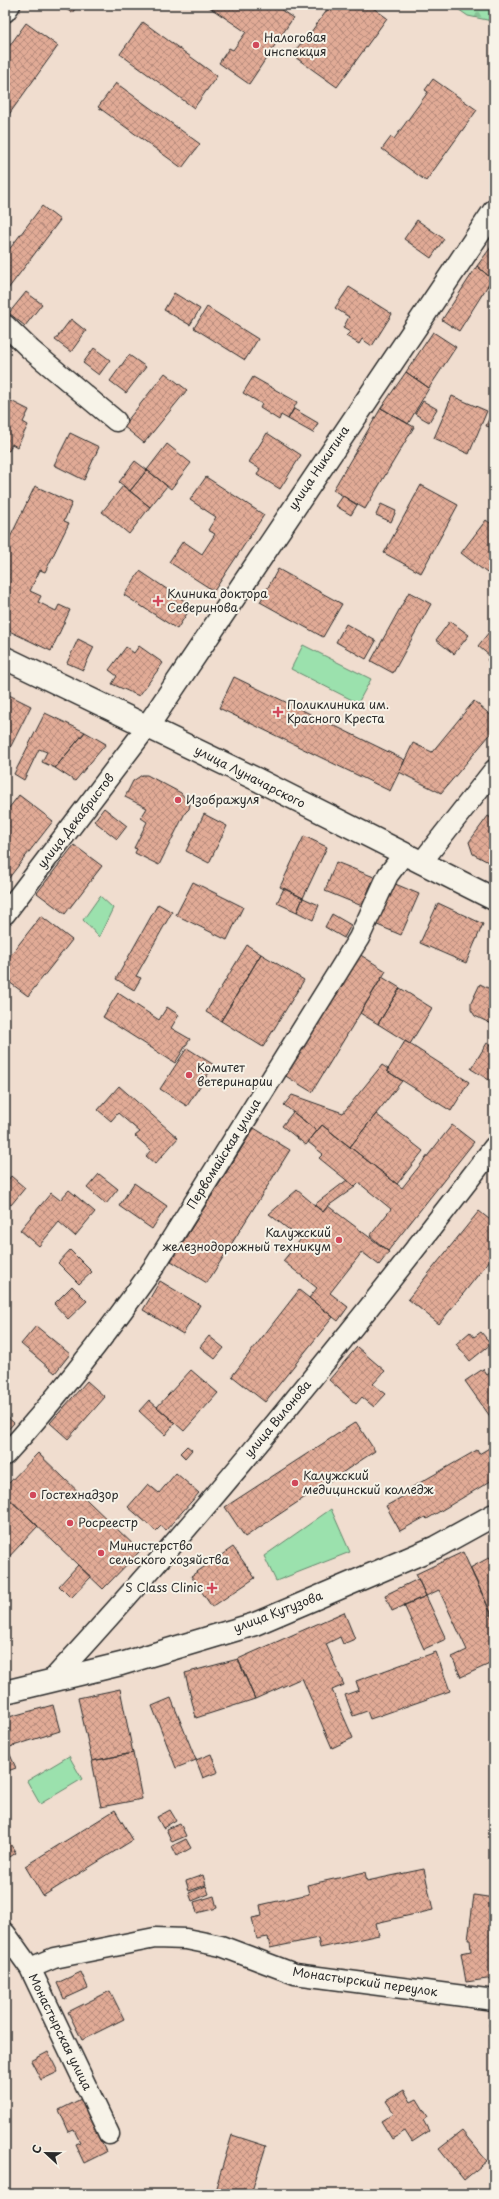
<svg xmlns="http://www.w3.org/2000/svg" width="499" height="2199" font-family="'Playpen Sans',sans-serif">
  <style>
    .green { fill: #9be1ad; stroke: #63866c }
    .forest { fill: url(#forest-firs); stroke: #63866c }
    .building { fill: url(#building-cross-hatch); stroke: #2b2b2b }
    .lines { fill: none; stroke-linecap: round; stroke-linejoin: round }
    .minor-casing { stroke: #2b2b2b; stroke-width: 23 }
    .tertiary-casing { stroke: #2b2b2b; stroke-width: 25 }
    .secondary-casing { stroke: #2b2b2b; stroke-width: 25 }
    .minor { stroke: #f7f3e8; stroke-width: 20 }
    .tertiary { stroke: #f7f3e8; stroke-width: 22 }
    .secondary { stroke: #f7f3e8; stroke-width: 22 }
    .poi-dot { fill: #d1495b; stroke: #f7f3e8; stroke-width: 1.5 }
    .labels { text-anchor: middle; stroke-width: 4; stroke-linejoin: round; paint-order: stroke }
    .poi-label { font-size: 12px; fill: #2b2b2b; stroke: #f7f3e8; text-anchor: start }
    .street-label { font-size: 12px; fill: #2b2b2b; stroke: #f7f3e8 }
  </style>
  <defs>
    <pattern id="forest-firs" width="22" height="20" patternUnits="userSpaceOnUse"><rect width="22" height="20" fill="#9be1ad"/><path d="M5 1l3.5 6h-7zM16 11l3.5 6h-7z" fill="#86c195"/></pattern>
    <pattern id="building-cross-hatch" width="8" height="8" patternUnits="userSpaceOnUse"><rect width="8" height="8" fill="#e1ab96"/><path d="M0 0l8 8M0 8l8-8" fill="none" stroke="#b78b7b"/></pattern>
  </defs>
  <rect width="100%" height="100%" fill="#f0ddcf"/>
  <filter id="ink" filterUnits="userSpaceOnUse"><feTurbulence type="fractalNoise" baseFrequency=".025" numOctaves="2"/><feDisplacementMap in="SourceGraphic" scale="8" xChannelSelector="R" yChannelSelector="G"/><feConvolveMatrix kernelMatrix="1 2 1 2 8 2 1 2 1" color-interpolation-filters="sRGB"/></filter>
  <g filter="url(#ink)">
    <path class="green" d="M303 645 371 679 358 703 291 669Z
      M100 896 113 908 99 937 83 920Z
      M331 1509 350 1552 276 1581 264 1556Z
      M69 1756 82 1779 40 1804 27 1781Z"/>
    <path class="forest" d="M452 5H494L492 21 468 16Z"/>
    <path class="building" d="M60 5H78L72 13Z
      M206 5H274L293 18 249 84 219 63 229 48 233 50 246 32Z
      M331 5H369L387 18 337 87 292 55 301 43 302 44Z
      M143 22 217 76 194 108 120 54Z
      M26 23 58 46 5 120V52Z
      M433 79 477 110 426 181 382 149 391 137 394 139 428 92 425 90Z
      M116 83 200 144 182 168 98 107Z
      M42 206 60 220 5 293V255Z
      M417 220 444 239 431 258 404 239Z
      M494 243V292L487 286 492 279 477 266Z
      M477 266 492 279 459 331 442 320Z
      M349 287 392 314 372 346 362 339 359 344 346 336 350 332 343 328 349 317 335 308Z
      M26 292 42 304 25 326 9 313Z
      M174 293 200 309 190 325 164 310Z
      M207 307 258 339 245 360 194 328Z
      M71 319 86 331 71 352 55 340Z
      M433 332 456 347 429 388 406 372Z
      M94 348 110 360 99 375 83 363Z
      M129 355 146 367 126 393 110 381Z
      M406 372 429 388 408 424 381 408Z
      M165 373 187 390 144 443 123 426Z
      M253 377 297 402 288 419 281 415 279 420 260 408 262 404 243 393Z
      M494 395V428L486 426 492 411 489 410Z
      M452 396 487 411 469 454 434 438Z
      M5 398 29 410 23 422 28 425 17 447 12 444 9 451 5 449Z
      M423 401 437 409 429 422 415 414Z
      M381 408 414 427 365 509 333 490Z
      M294 409 318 423 313 433 288 419Z
      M70 433 99 447 84 480 54 465Z
      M267 433 301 455 280 489 257 475 260 469 249 462Z
      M167 444 191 463 171 489 147 470Z
      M135 461 147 470 130 491 119 482Z
      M147 470 167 486 150 507 130 491Z
      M206 477 264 515 214 591 169 562 183 541 202 554 215 534 208 530 216 517 190 500Z
      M421 485 458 505 421 573 384 553Z
      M35 486 72 503 64 521 69 523 45 572 40 570 30 591 41 596 38 602 56 611 59 605 70 610 51 651 5 629V548Z
      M123 486 150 507 129 534 102 512Z
      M343 496 357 505 351 515 336 506Z
      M381 504 396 511 391 522 376 515Z
      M486 520 494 526V563L487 573 461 553Z
      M278 569 342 604 323 637 260 602Z
      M140 571 192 606 177 629 124 595Z
      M409 592 431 604 393 673 371 661Z
      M450 621 469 635 454 654 436 640Z
      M346 624 376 641 366 659 336 642Z
      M493 627 494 628V665L487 660 490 656 478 646Z
      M78 639 94 647 83 670 67 663Z
      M139 646 163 663 139 696 112 684 117 676 109 670 126 647 134 653Z
      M234 677 405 760 390 791 219 708Z
      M5 693 31 706 6 756 5 755Z
      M474 701 494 718V730L441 793 399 772 413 743 432 752Z
      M45 713 85 732 55 768 42 762 47 752 39 749 24 780 14 774Z
      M85 732 106 744 75 781 55 768Z
      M142 775H147L181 793 190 804 189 809 185 813 159 865 135 853 137 849 134 848 147 822 141 818 147 808 125 797 133 781Z
      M19 795 53 821 5 883V813Z
      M104 808 127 826 117 839 94 821Z
      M204 814 227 826 209 863 186 851Z
      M488 816 494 820V865L473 854 469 842Z
      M304 836 327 847 303 898 280 887Z
      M74 845 102 866 65 914 37 893Z
      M336 862 374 877 362 906 325 891Z
      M193 882 243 907 227 940 176 915Z
      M393 883 419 894 401 935 375 924Z
      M284 888 303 898 297 912 277 903Z
      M303 898 319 905 313 920 297 912Z
      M438 903 483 924 466 963 420 943Z
      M158 904 172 912 136 976 141 978 134 990 116 979Z
      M332 914 351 925 344 938 325 927Z
      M41 916 72 940 28 996 5 979V962Z
      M247 945 261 954 221 1021 206 1012Z
      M261 954 304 980 263 1047 221 1021Z
      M359 954 386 971 312 1092 284 1075Z
      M382 977 400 988 378 1024 360 1013Z
      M480 984 494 991 491 1001 494 1006V1025L475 1016 471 1010V1003Z
      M400 988 432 1008 410 1044 378 1024Z
      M118 993 159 1020 167 1007 179 1015 171 1028 190 1039 175 1063 103 1017Z
      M405 1041 469 1082 451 1111 387 1071Z
      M487 1043 494 1047V1083L471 1069Z
      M187 1048 214 1065 187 1106 160 1089Z
      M382 1065 388 1069 387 1071 402 1081 350 1147 322 1125 317 1131 284 1105 292 1095 343 1113Z
      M119 1086 178 1138 155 1164 146 1156 151 1150 135 1136 140 1132 118 1113 111 1121 98 1110Z
      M293 1112 317 1131 306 1145 282 1126Z
      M376 1114 423 1151 397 1184 350 1147Z
      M322 1125 402 1188 452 1125 474 1142 388 1251 370 1236 391 1209 359 1183 355 1187 319 1158 323 1154 308 1142Z
      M254 1128 290 1150 207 1283 171 1261Z
      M99 1174 118 1189 106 1204 87 1188Z
      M11 1176 25 1188 11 1205 5 1201V1184Z
      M347 1180 355 1187 328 1206 323 1212 314 1205Z
      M134 1183 167 1206 152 1229 119 1206Z
      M69 1190 95 1212 75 1236 59 1222 39 1246 20 1230 51 1193 60 1200Z
      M297 1190 323 1212 328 1206 389 1252 379 1265 362 1252 330 1293 348 1307 338 1321 309 1298 317 1288 283 1261 301 1239 269 1214Z
      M479 1211 494 1223V1255L439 1324 408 1299Z
      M70 1250 92 1272 79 1284 58 1263Z
      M160 1281 200 1305 183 1334 143 1310Z
      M72 1286 87 1301 68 1319 54 1304Z
      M299 1290 333 1317 265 1402 232 1376Z
      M36 1326 70 1354 55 1373 21 1344Z
      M470 1332 474 1337 481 1332 491 1344 470 1361 456 1344Z
      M209 1336 224 1348 215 1359 200 1347Z
      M357 1347 385 1371 373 1384 386 1394 374 1407 362 1397 356 1404 329 1380Z
      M483 1369 487 1375 494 1370V1422L465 1381Z
      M191 1370 218 1393 184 1431 157 1407Z
      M87 1381 105 1397 68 1439 50 1423Z
      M149 1400 175 1423 165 1435 139 1411Z
      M5 1415 14 1423 5 1433Z
      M356 1422 375 1451 245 1537 225 1507Z
      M187 1446 192 1450 185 1458 180 1453Z
      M491 1447 494 1452V1479L427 1519 425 1517 400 1531 386 1506 411 1492 409 1489 477 1450 479 1454Z
      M38 1453 140 1551 103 1589 5 1495V1487Z
      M176 1473 199 1493 166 1530 161 1526 156 1531 128 1507 148 1484 159 1493Z
      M5 1495 38 1526 5 1561Z
      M233 1547 255 1578 212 1607 191 1576Z
      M463 1552 494 1619V1662L461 1677 452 1657 467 1650 439 1590 426 1596 416 1574Z
      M494 1555V1617L493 1618 470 1568Z
      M78 1565 91 1577 71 1598 59 1586Z
      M418 1579 426 1596 392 1611 385 1595Z
      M426 1596 446 1639 424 1649 404 1605Z
      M344 1612 355 1639 343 1644 340 1637 326 1644 344 1685 332 1690 353 1738 332 1748 302 1678 255 1699 238 1659Z
      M436 1652 450 1691 370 1719 367 1711 353 1716 345 1695 359 1690 356 1681Z
      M238 1659 255 1699 196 1718 185 1673Z
      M120 1689 133 1753 92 1761 78 1698Z
      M171 1698 196 1760 176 1768 152 1706Z
      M53 1705 60 1731 7 1748 16 1768 5 1772V1718Z
      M133 1753 142 1799 101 1807 92 1761Z
      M211 1754 218 1772 203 1778 196 1760Z
      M115 1810 133 1840 43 1896 25 1866Z
      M170 1810 176 1820 163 1828 157 1817Z
      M180 1823 186 1836 172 1842 166 1829Z
      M5 1836 16 1853 5 1860Z
      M186 1839 191 1848 177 1856 172 1846Z
      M424 1869 433 1910 376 1923 379 1935 320 1948 318 1938 270 1948 268 1937 257 1939 252 1918 262 1916 260 1905 309 1894 307 1885 365 1872 367 1881Z
      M203 1875 206 1885 189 1891 186 1881Z
      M206 1886 209 1894 192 1901 189 1893Z
      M474 1895 494 1898V1978L466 1982 461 1953 471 1951 470 1940H468Z
      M214 1896 217 1908 197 1913 194 1902Z
      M81 1972 88 1988 64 1999 57 1983Z
      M110 1991 124 2019 82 2040 68 2012Z
      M494 2023V2043H492L489 2024Z
      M48 2052 58 2072 41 2080 31 2061Z
      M404 2090 411 2102 417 2099 428 2117 423 2120 429 2131 412 2142 405 2131 392 2139 381 2121 394 2113 386 2101Z
      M81 2099 106 2152 84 2163 75 2144 80 2142 74 2130 69 2132 59 2110Z
      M462 2131 487 2161 464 2180 439 2149Z
      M232 2135 266 2146 251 2194H214Z"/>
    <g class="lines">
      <defs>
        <path id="minor" d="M5 12 10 5
          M5 325 31 350 116 421
          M421 863 494 770
          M5 914 147 727
          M5 1455C59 1396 108 1332 154 1267L338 972 359 938 388 875 403 855
          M51 1681C208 1511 353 1331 494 1147
          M5 1933 30 1968 109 2134
          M30 1968 54 1958 155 1938 186 1939 221 1946 295 1974 494 2000"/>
        <path id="tertiary" d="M147 727 494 211"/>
        <path id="secondary" d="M5 658 256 779 494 899
          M5 1692 121 1664 255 1624 436 1547 494 1515"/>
      </defs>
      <use href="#minor" class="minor-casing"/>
      <use href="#tertiary" class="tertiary-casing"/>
      <use href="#secondary" class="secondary-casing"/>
      <use href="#minor" class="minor"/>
      <use href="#tertiary" class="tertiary"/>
      <use href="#secondary" class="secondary"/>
    </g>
  </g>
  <g class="poi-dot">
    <circle cx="256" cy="45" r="4"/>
    <path d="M156 595h4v4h4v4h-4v4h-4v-4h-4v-4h4z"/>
    <path d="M276 706h4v4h4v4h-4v4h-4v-4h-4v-4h4z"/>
    <circle cx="178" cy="800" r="4"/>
    <circle cx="189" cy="1075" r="4"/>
    <circle cx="339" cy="1240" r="4"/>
    <circle cx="295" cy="1483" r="4"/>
    <circle cx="33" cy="1495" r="4"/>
    <circle cx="70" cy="1523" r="4"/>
    <circle cx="101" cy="1553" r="4"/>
    <path d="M210 1582h4v4h4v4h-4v4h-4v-4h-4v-4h4z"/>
  </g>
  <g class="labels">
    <g class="poi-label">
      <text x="264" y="42">Налоговая<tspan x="264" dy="14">инспекция</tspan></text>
      <text x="167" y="598">Клиника доктора<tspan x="167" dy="14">Северинова</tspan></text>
      <text x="287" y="709">Поликлиника им.<tspan x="287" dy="14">Красного Креста</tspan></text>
      <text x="186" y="804">Изображуля</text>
      <text x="197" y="1072">Комитет<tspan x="197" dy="14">ветеринарии</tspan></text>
      <text x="331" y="1237" text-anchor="end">Калужский<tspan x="331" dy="14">железнодорожный техникум</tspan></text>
      <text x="303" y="1480">Калужский<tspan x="303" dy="14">медицинский колледж</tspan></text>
      <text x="41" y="1499">Гостехнадзор</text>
      <text x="78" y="1527">Росреестр</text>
      <text x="109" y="1550">Министерство<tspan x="109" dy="14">сельского хозяйства</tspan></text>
      <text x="203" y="1592" text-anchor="end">S Class Clinic</text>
    </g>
    <g class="street-label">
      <text transform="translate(319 468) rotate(-56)" y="4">улица Никитина</text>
      <text transform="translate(250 777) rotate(27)" y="4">улица Луначарского</text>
      <text transform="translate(76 821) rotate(-52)" y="4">улица Декабристов</text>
      <text transform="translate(224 1154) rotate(-58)" y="4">Первомайская улица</text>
      <text transform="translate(278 1419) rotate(-50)" y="4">улица Вилонова</text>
      <text transform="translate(278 1612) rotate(-21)" y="4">улица Кутузова</text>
      <text transform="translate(365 1982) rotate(8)" y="4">Монастырский переулок</text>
      <text transform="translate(60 2032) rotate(64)" y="4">Монастырская улица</text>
    </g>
  </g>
  <rect width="499" height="2199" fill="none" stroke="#f7f3e8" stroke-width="20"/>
  <rect x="10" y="10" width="479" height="2179" fill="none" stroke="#2b2b2b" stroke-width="1.5" filter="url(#ink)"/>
  <g transform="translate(46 2153) rotate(292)" stroke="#f7f3e8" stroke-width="3" paint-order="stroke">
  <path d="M0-3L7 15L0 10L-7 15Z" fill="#2b2b2b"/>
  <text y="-6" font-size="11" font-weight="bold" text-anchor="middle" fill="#2b2b2b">С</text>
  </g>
</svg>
